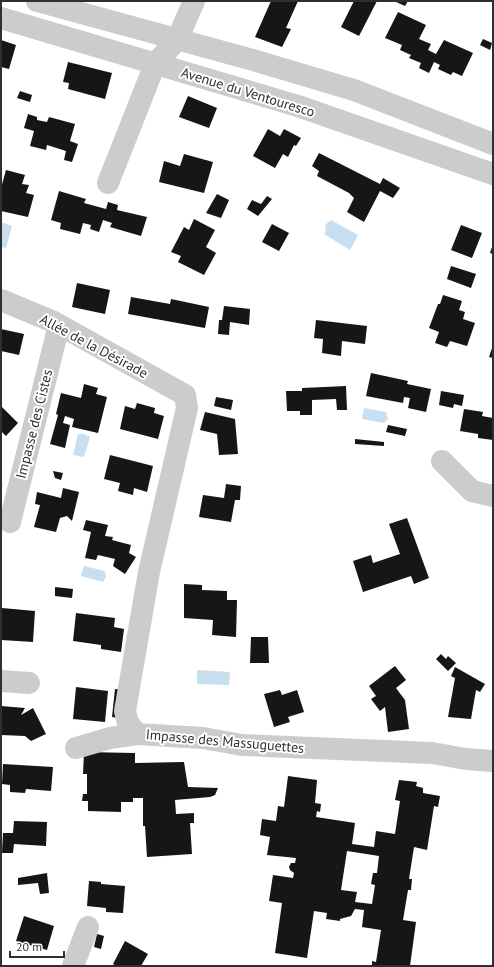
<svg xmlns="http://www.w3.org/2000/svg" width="494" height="967" font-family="'PT Sans',sans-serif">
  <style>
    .water { fill: #c7dfef }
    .building { fill: #161616; fill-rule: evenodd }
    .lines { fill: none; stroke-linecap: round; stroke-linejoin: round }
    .minor { stroke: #ccc; stroke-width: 22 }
    .labels { text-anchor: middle; stroke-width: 4; stroke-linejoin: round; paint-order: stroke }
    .street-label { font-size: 14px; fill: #2f2f2f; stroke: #fff }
  </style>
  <rect width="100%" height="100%" fill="#fff"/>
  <path class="water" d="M331 220 358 235 350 250 324 234 326 231 325 225Z
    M1 222 12 226 6 248 1 247Z
    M364 408 386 412 388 419 384 423 362 419Z
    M78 434H84L90 437 84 457 73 455Z
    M84 566 105 571 106 577 103 582 81 576Z
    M197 670 230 672 229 685 197 684Z"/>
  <path class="building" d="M271 1H298L286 28 291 29 282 47 255 37Z
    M354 1H377L359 36 341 27Z
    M394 1H408L405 6Z
    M398 12 426 25 419 39 431 44 428 50 436 54 444 40 473 53 462 76 453 72 451 75 438 69 440 65 434 62 429 73 419 68 421 63 409 58 411 55 400 50 402 45 385 38Z
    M483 39 492 43 490 50 480 45Z
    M1 40 16 45 9 69 1 67Z
    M68 62 112 73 105 99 68 89 69 83 63 82Z
    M20 91 32 95 30 102 17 98Z
    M188 96 217 108 209 128 179 117Z
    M28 114 37 117V120L47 122 49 117 75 124 70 141 78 144 72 162 64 160 66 151 47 145 46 150 30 146 34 131 24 128Z
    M268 129 280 136 284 129 301 138 296 146 294 145 288 157 283 154 275 168 253 156Z
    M319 153 380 184 383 178 400 188 393 198 380 191 364 222 347 212 354 198 349 193 317 176 319 171 312 166Z
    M184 154 213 162 204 193 159 182 164 161 180 166Z
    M6 170 25 175 22 184 29 185 26 193 34 195 28 217 1 211V188Z
    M59 191 86 199 84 203 106 209 108 202 118 205 117 210 147 217 141 236 110 227 112 223 103 220 99 232 90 229 91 225 83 223 80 234 60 229 61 223 51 220Z
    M217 194 229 200 221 218 206 213Z
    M267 196 272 199 258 216 247 209 252 200 261 204Z
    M194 219 215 230 206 247 216 253 204 275 178 262 181 256 171 252 184 227 189 230Z
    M272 224 289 233 279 251 262 242Z
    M461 225 482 233 472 258 451 250Z
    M493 244V254L490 253Z
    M451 266 476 274 471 288 447 279Z
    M77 283 110 290 105 314 72 307Z
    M443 295 462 301 459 310 465 312 463 319 475 323 467 346 450 341 447 347 435 343 439 332 429 328 438 304H440Z
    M131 297 170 304 171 299 209 307 205 328 128 314Z
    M224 306 250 309 249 325 230 322 229 335 218 334 219 320H222Z
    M316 320 367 326 365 344 342 341 341 356 322 353 323 339 314 338Z
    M1 329 24 334 19 355 1 351Z
    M493 345V358L489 357Z
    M371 373 408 381 407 384 431 389 426 412 408 408 410 398 404 397 403 403 366 396Z
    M84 384 98 388 96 394 107 397 98 433 72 427 74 419 65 416 63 423 70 425 65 448 50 444 58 415 56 414 61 393 81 398Z
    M346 386 347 410H337L336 399 312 400V415H300V411H287L286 391H302V388Z
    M441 391 464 395 462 406 454 404 453 408 439 405Z
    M216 397 233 400 231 410 214 406Z
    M137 403 155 408 154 413 164 416 158 439 120 429 125 406 135 409Z
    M1 406 18 423 6 436 1 431Z
    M464 409 483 412 482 416 493 418V440L478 438V434L460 431Z
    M205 412 235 419 238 454 219 455 217 434 200 430Z
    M388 425 407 429 405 436 386 432Z
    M355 439 384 442V446L355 444Z
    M110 455 153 466 147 492 134 488 133 495 118 491 120 483 104 479Z
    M53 471 63 473 61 480 55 478Z
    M226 484 241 486 240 500H235L231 522 199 517 203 495 224 498Z
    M63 488 79 492 72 521 67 516 60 518 56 532 34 527 40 505 35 504 37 492 61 498Z
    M407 518 429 578 414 584 411 576 363 592 353 561 371 555 373 563 400 554 389 524Z
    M86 520 108 525 105 536 113 537 112 540 131 545 129 553 136 557 125 574 113 566 115 559 98 555 96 560 85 558 91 532 83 530Z
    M184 584 202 585V590L227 591V600H237L236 637 212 635 213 620 184 618Z
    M55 587 73 589 72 598 55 596Z
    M2 608 35 611 33 642 1 640Z
    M76 613 115 618 114 627 124 629 121 652 101 649V645L73 641Z
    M251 637H268L269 663H250Z
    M441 654 446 659 448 656 456 663 448 671 436 659Z
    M395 666 406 680 396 688 405 700 409 729 388 732 385 707 380 711 371 699 376 696 369 686Z
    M455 667 485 684 480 692 476 690 471 719 448 717 455 678 451 676Z
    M76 687 108 691 105 722 73 719Z
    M115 689 124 690 119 718 112 717Z
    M280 690 282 695 297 690 304 712 288 717 290 722 274 727 264 694Z
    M1 706 25 708 21 715 33 708 46 734 31 741 25 736 1 735Z
    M84 752 135 753V763L184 762 188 787 218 788 215 795 210 797 175 800 176 814 194 813V823H190L192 854 147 857 145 826H143V798H133V802H121V812L88 811V801H82L83 794H87V774H83Z
    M3 764 53 767 51 791 26 789 25 793 10 792V785L2 784Z
    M288 776 317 780 315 803 321 804 320 812 317 811 316 817 355 823 352 844 374 847 376 831 395 834 400 801 395 800 399 780 417 782 416 786 423 788V793L440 796 438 807 434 806 427 850 414 847 409 879H412L411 890H408L403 920 416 922 410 966H372V961L376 962 381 930 362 927 364 910 355 909 351 916 340 919V921L326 919 327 913 314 911 307 958 275 953 282 903 269 901 273 875 293 878 294 873 290 870 289 867 291 863H295L296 858 267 855 270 837 260 835 262 819 276 821 278 806 284 807ZM347 851 379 856 377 873H373L371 884 375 885 372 904 355 902 357 892 341 890Z
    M14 821 47 822 46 846 14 844 13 853H2L3 833H13Z
    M47 873 49 893 40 894 38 883 18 885V878Z
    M89 881 101 882V884L125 886 123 913 106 912V908L87 906Z
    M24 916 54 926 47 950 16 941Z
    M97 934 104 936 101 949 94 947Z
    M125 941 148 954 141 966H116L113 964Z"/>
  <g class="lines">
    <path class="minor" d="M37 1 253 60 354 90 493 144
      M1 18 298 106 493 174
      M108 183 155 64 177 40 194 1
      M1 300 54 322 185 395 187 408 149 572 125 711 128 723 137 734 203 738 242 745 432 753 466 759 493 761
      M442 461 472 491 493 496
      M10 522 59 325
      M1 681 29 683
      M76 748 110 738 137 734
      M73 966 88 927"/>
  </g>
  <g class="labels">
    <g class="street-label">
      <text transform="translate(248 92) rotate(17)" y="5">Avenue du Ventouresco</text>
      <text transform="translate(94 346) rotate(28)" y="5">Allée de la Désirade</text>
      <text transform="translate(34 424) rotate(-76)" y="5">Impasse des Cistes</text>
      <text transform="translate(225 741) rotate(5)" y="5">Impasse des Massuguettes</text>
    </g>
  </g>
  <rect width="494" height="967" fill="none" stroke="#2f2f2f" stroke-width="4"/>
  <path d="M10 951v6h54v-6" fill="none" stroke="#2f2f2f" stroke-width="2"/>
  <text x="16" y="951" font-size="12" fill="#2f2f2f" stroke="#ffffff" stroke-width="3" paint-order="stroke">20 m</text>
</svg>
